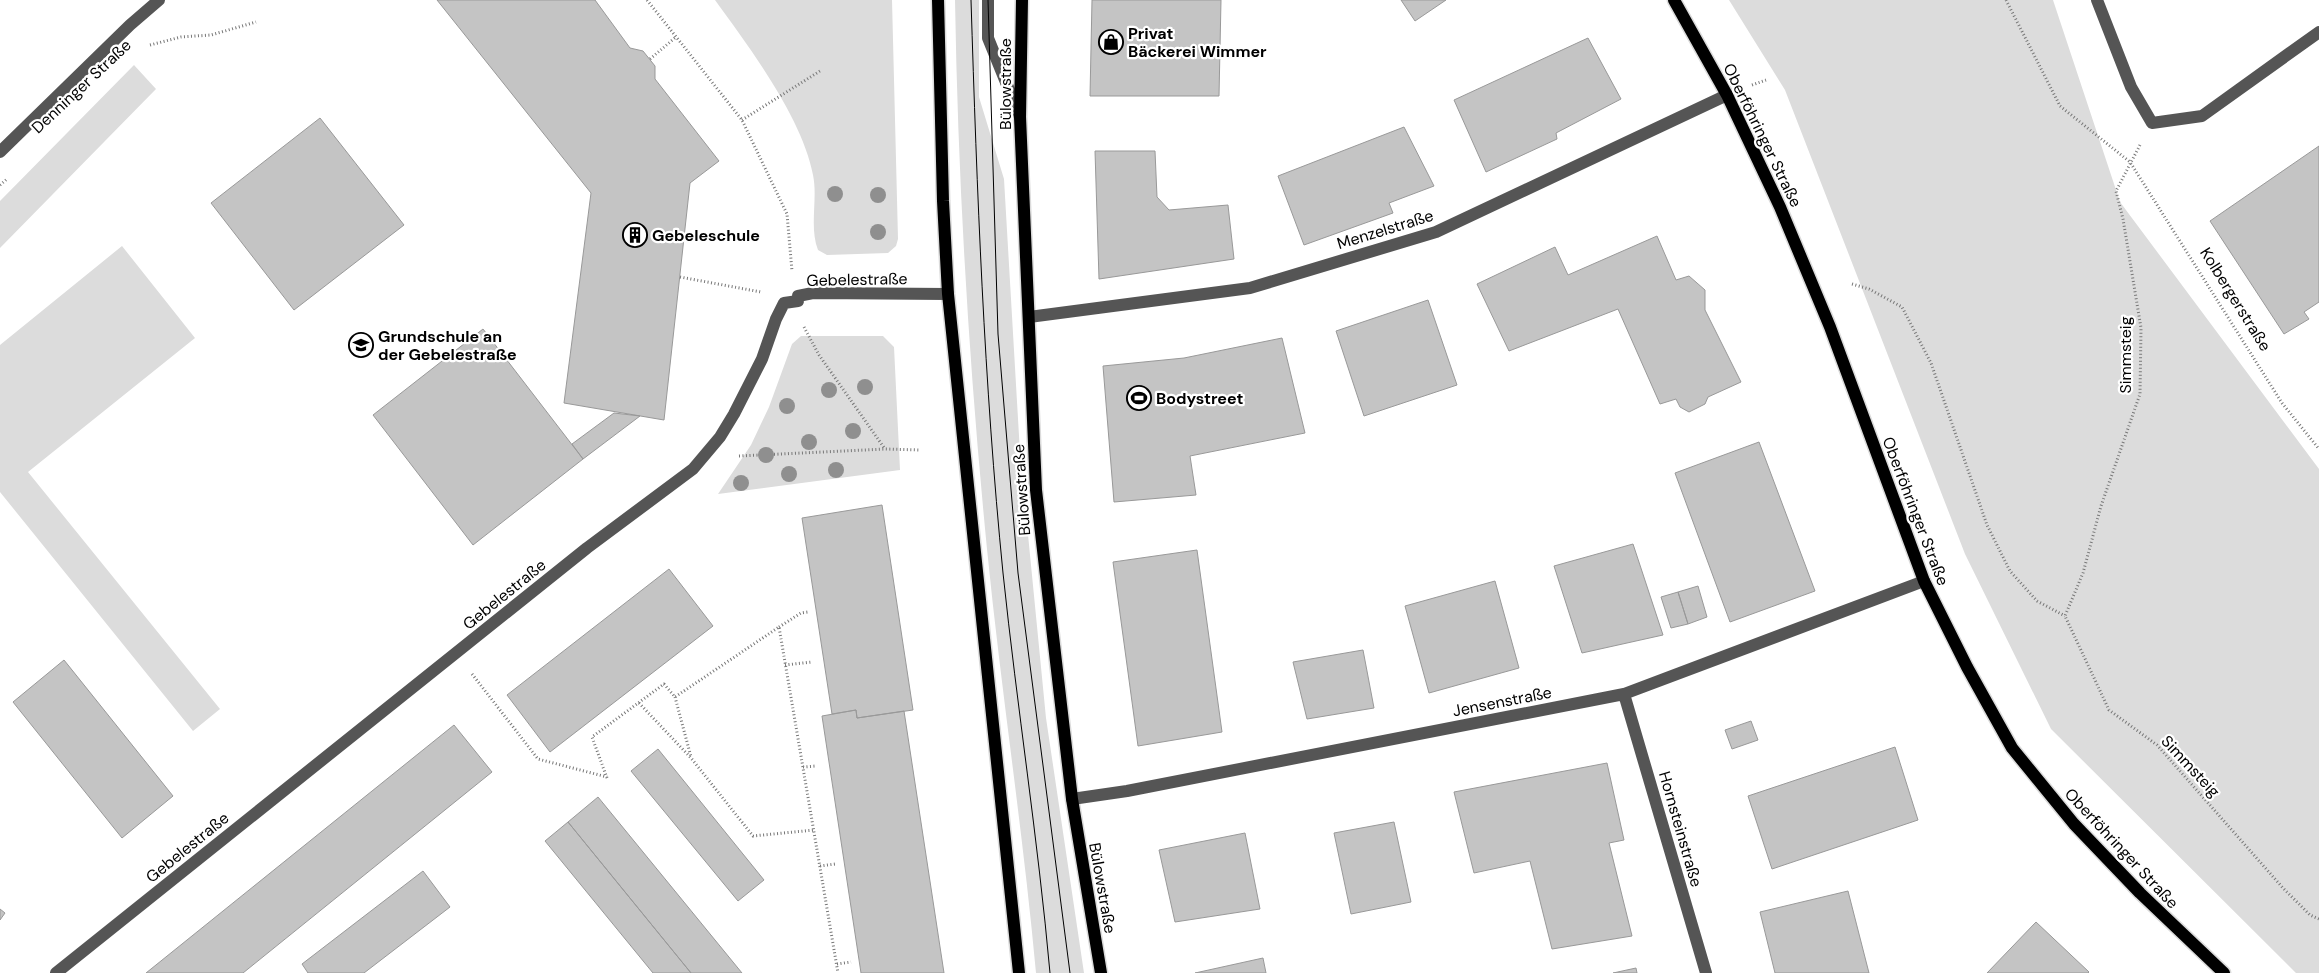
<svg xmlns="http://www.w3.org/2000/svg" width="2319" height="973" font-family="'DM Sans',sans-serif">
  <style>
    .green { fill: #dcdcdc }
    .building { fill: #c4c4c4; stroke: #999 }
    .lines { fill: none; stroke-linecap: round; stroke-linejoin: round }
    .major-casing { stroke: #dbdbdb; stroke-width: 15 }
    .path { stroke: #777; stroke-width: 3; stroke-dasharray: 1 2.5; stroke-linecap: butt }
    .minor { stroke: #555; stroke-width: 12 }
    .major { stroke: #000; stroke-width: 12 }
    .tram { stroke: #000; stroke-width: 1 }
    .tree { fill: #8f8f8f }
    .labels { text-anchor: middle; stroke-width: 4.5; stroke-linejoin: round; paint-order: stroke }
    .poi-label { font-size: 16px; font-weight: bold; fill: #000; stroke: #fff; text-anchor: start }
    .street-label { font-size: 16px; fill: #000; stroke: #fff }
  </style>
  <rect width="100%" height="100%" fill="#fff"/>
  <path class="green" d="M715 0H892L898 239 896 246 888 253 827 255 818 250C809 227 818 199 813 175 802 117 749 47 715 0Z
    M955 0H979V97L1004 179 1020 453 1046 718 1084 973H1036C1023 831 1001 690 987 549 969 366 958 184 955 0Z
    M1729 0H2053L2120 202 2319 469V973H2296L2051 729 1965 554 1785 90Z
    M134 65 156 89 0 248V201Z
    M122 246 195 338 28 472 220 709 193 731 0 492V345Z
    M801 336H883L894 347 900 470 718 494 751 445 769 407 792 344Z"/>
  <path class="building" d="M437 0H595L630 48 643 51 655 66V79L719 161 690 183 664 420 564 403 591 193Z
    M1092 0H1221L1219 96H1090Z
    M1401 0H1446L1415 21Z
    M1588 38 1621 99 1556 133 1557 139 1486 172 1454 100Z
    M320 118 404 225 294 310 211 203Z
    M1404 127 1434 186 1389 203 1393 213 1304 245 1278 176Z
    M2319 146V302L2304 312 2309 319 2284 334 2210 221Z
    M1095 151H1155L1157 197 1169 210 1228 205 1234 259 1099 279Z
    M1657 236 1676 280 1689 276 1705 290V310L1741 382 1708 397 1705 404 1689 412 1680 407 1676 399 1660 404 1618 309 1509 351 1477 284 1555 247 1568 275Z
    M1428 300 1457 385 1364 416 1336 331Z
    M483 329 583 459 473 545 373 415Z
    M1282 338 1305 433 1190 456 1196 495 1114 502 1103 366 1184 358Z
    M614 413 640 416 583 459 572 444Z
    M1759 442 1815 591 1730 622 1675 473Z
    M882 505 913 710 857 718 856 710 832 714 802 518Z
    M1633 544 1663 635 1582 653 1554 566Z
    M1197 550 1222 732 1138 746 1113 562Z
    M669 569 713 626 550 752 507 695Z
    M1495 581 1519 668 1429 693 1405 606Z
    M1698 586 1707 617 1688 624 1678 592Z
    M1678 592 1688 624 1671 628 1661 597Z
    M1363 650 1374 708 1307 719 1293 662Z
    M64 660 173 796 122 838 13 702Z
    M856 710 857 718 904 711 944 973H861L822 716Z
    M1751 721 1758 740 1732 749 1725 730Z
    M454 725 492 772 243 973H146Z
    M1895 747 1918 820 1772 869 1748 796Z
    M658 749 764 880 738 901 631 771Z
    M1607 763 1624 840 1609 843 1632 936 1552 949 1530 861 1474 873 1454 792Z
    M598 797 742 973H691L568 822Z
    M568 822 691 973H653L545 841Z
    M1394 822 1411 902 1351 914 1334 833Z
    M1245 833 1260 909 1175 922 1159 850Z
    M423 871 450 907 364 973H308L302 964Z
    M1848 891 1869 973H1775L1760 912Z
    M0 909 5 913 0 920Z
    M2036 922 2089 972 2088 973H1987Z
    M1263 958 1266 973H1195Z
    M1636 968 1637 973H1613Z"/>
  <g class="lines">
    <defs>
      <path id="major" d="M938 0 943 201 948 294 1019 973
        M1022 0 1020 117 1036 490 1072 799 1101 973
        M1674 0 1727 95 1780 207 1830 327 1924 581 1967 667 2012 748 2074 824 2140 893 2224 973"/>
    </defs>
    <use href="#major" class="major-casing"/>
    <path class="path" d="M647 0 742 120 787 214 792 271
      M2006 0 2060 106 2130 162 2282 403 2319 449
      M150 45 181 37 211 35 256 22
      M650 59 676 37
      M1752 85 1766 80
      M742 120 820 71
      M2140 145 2116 191 2123 219 2141 328 2140 394 2101 506 2083 573 2065 616 2109 710 2157 745 2283 888 2310 915 2319 919
      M0 185 7 179
      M680 277 761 292
      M1852 284 1869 289 1902 307 1931 363 1987 525 2010 571 2037 601 2065 616
      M804 327 819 355 885 449
      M739 456 885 449 920 450
      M779 627 801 613 808 612
      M785 665 812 662
      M472 674 538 759 607 777
      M675 697 691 757
      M639 703 691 758 753 836 814 830
      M803 767 816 766
      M607 778 592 737 664 684 675 697 779 627 838 973
      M820 866 835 864
      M837 964 851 962"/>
    <path class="minor" d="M988 0V38L1020 117
      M2097 0 2131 87 2152 123 2202 116 2319 32
      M0 152 130 25 159 0
      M1029 317 1250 288 1436 232 1727 95
      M1624 694 1706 973
      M1072 799 1127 791 1624 694 1924 581
      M56 973 587 548 693 469 720 437 734 414 762 359 776 319 784 303 798 301V296L813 293 948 294"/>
    <use href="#major" class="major"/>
    <path class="tram" d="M971 0C977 192 984 382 1003 573 1017 707 1038 839 1050 973
      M988 0 998 334 1018 573 1070 973"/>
  </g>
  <g class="tree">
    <circle cx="835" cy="194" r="8"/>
    <circle cx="878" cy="195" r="8"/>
    <circle cx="878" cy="232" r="8"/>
    <circle cx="865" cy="387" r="8"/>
    <circle cx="829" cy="390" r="8"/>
    <circle cx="787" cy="406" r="8"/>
    <circle cx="853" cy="431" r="8"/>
    <circle cx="809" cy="442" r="8"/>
    <circle cx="766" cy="455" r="8"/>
    <circle cx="836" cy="470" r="8"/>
    <circle cx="789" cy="474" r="8"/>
    <circle cx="741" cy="483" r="8"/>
  </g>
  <defs>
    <symbol id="shop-ring" viewBox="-11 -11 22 22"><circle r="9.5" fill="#fff" stroke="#000" stroke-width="1.5"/><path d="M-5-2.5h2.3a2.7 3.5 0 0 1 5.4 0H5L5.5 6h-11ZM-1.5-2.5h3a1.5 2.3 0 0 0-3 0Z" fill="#000"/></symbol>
    <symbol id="building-ring" viewBox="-11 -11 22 22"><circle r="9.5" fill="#fff" stroke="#000" stroke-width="1.5"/><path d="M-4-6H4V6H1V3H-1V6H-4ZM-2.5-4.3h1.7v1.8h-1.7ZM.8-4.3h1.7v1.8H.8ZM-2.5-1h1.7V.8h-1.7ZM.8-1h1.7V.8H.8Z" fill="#000"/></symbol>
    <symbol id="school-ring" viewBox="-11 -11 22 22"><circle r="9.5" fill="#fff" stroke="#000" stroke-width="1.5"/><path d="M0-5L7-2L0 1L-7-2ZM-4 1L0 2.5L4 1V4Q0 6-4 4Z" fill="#000"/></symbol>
    <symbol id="stadium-ring" viewBox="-11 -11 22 22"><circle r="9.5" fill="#fff" stroke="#000" stroke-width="1.5"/><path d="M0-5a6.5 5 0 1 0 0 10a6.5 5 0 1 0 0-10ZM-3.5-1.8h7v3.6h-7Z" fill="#000"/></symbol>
  </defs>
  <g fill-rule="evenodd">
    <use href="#shop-ring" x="1097" y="28" width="28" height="28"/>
    <use href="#building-ring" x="621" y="221" width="28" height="28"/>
    <use href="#school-ring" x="347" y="331" width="28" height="28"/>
    <use href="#stadium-ring" x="1125" y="384" width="28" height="28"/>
  </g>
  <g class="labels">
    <g class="poi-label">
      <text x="1128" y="39">Privat<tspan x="1128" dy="18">Bäckerei Wimmer</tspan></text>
      <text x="652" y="241">Gebeleschule</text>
      <text x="378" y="342">Grundschule an<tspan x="378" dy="18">der Gebelestraße</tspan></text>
      <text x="1156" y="404">Bodystreet</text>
    </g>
    <g class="street-label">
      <text transform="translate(1005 84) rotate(-90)" y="6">Bülowstraße</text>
      <text transform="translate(81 86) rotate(-43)" y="6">Denninger Straße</text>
      <text transform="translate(1763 135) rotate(64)" y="6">Oberföhringer Straße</text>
      <text transform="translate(1385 229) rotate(-17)" y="6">Menzelstraße</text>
      <text transform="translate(857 279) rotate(-1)" y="6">Gebelestraße</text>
      <text transform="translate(2236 299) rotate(58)" y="6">Kolbergerstraße</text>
      <text transform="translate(2125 355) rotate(-90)" y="6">Simmsteig</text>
      <text transform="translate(1021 490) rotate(-94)" y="6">Bülowstraße</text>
      <text transform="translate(1916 511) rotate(69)" y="6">Oberföhringer Straße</text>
      <text transform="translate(504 594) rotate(-39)" y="6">Gebelestraße</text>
      <text transform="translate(1502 701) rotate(-11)" y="6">Jensenstraße</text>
      <text transform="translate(2191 766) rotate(47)" y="6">Simmsteig</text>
      <text transform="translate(1681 829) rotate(74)" y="6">Hornsteinstraße</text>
      <text transform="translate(187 847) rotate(-39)" y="6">Gebelestraße</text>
      <text transform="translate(2122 848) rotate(47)" y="6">Oberföhringer Straße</text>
      <text transform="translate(1103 888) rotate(80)" y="6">Bülowstraße</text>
    </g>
  </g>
</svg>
